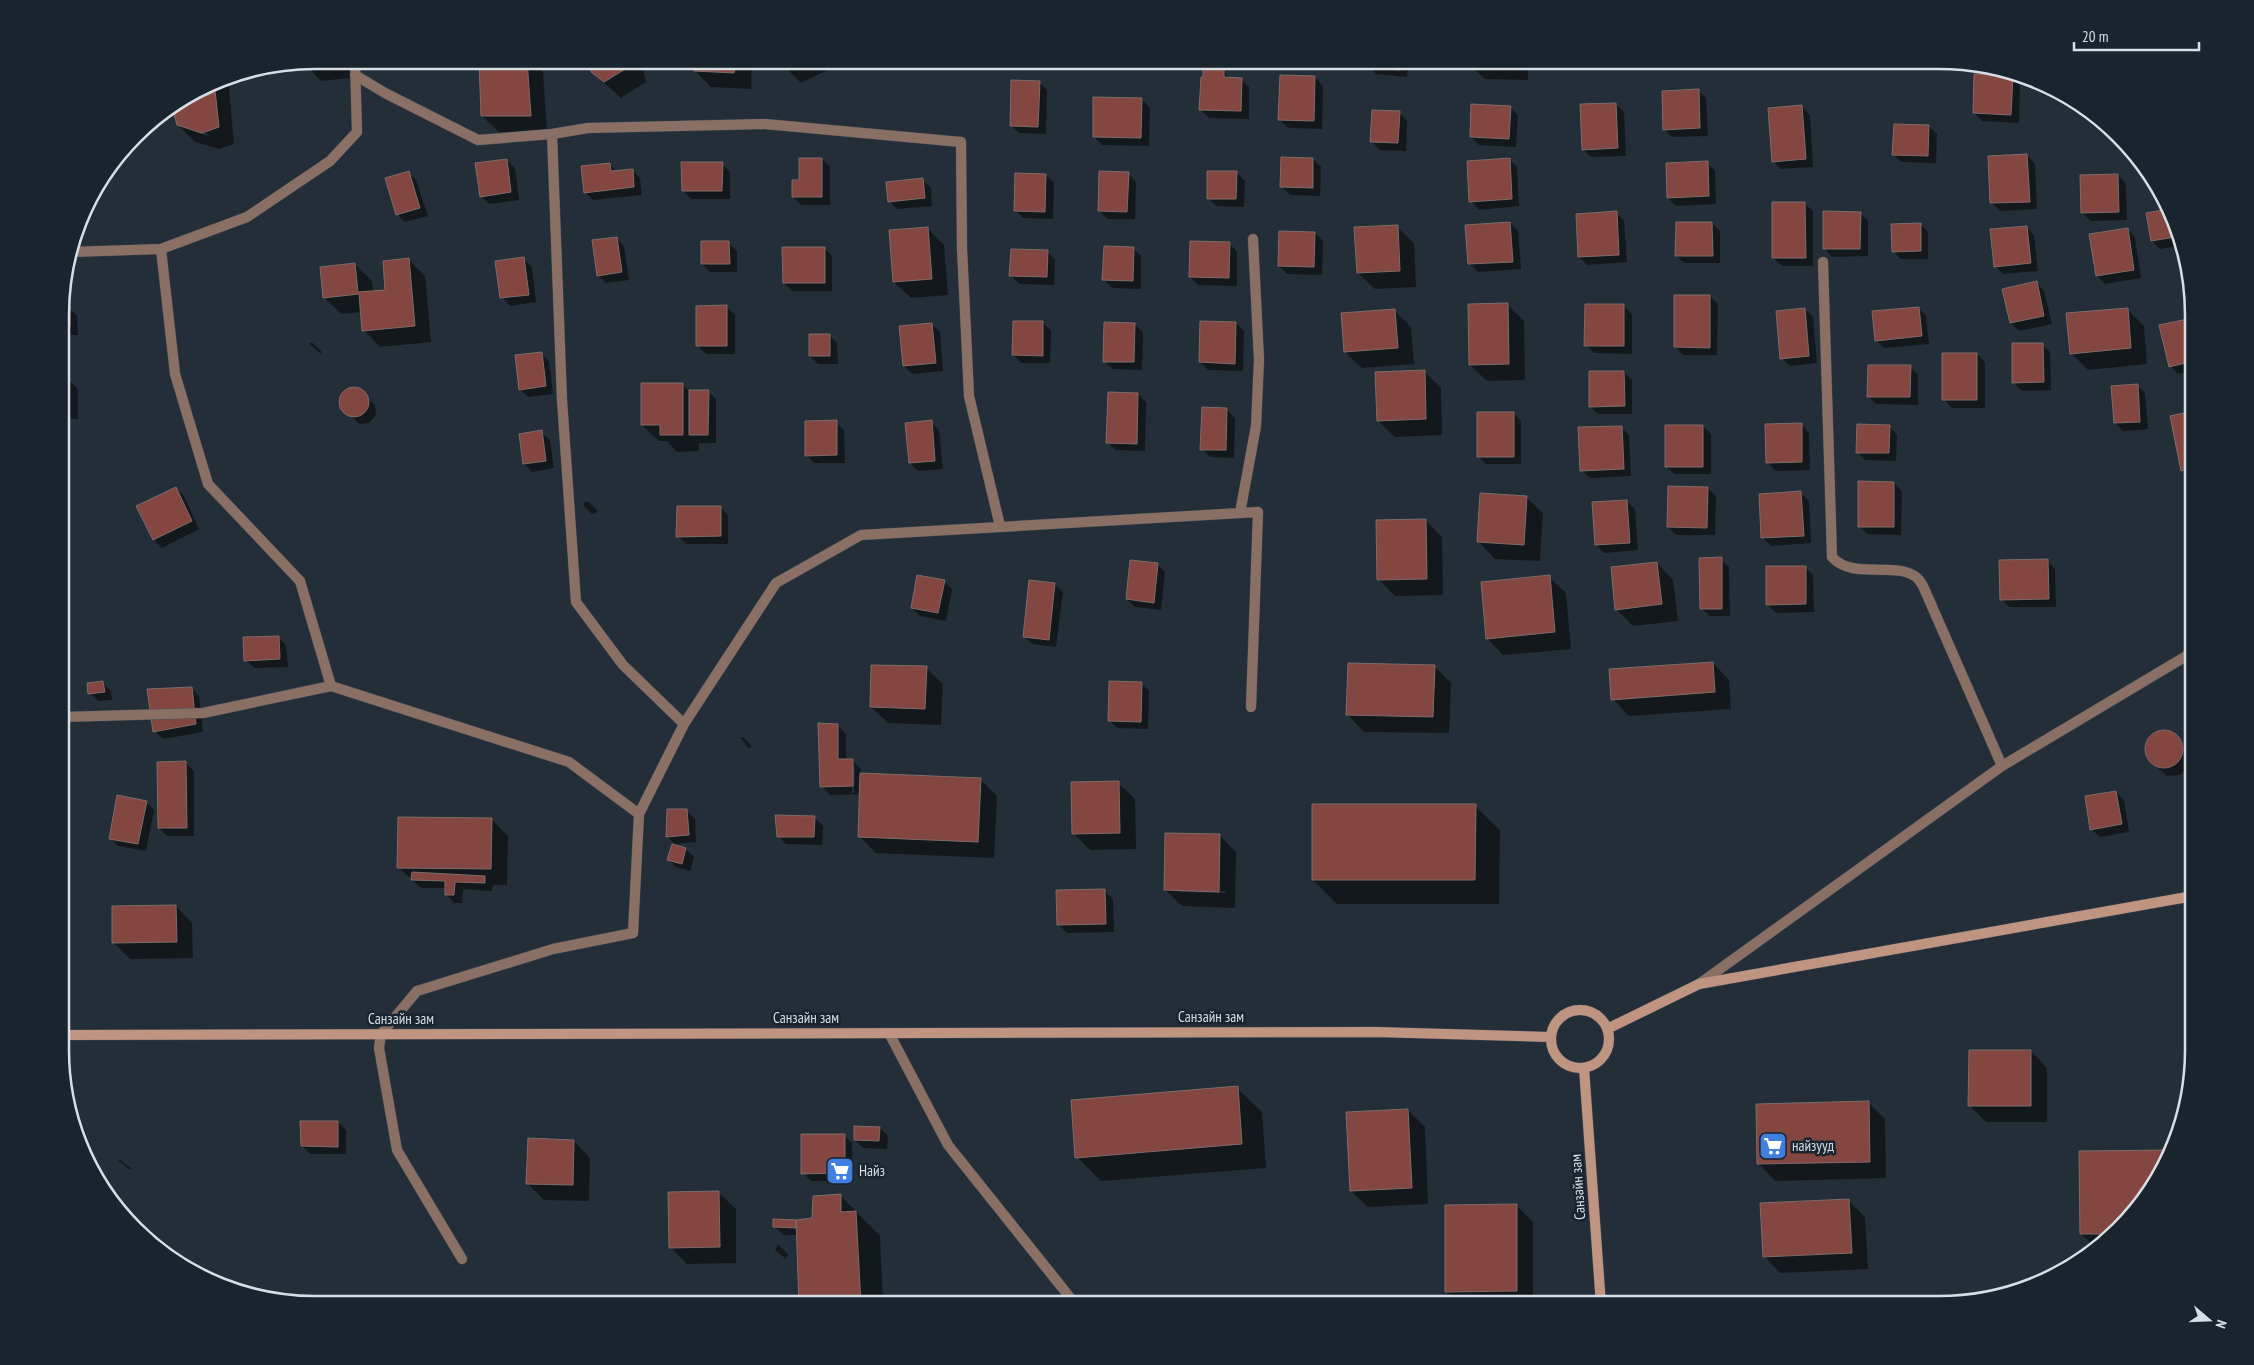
<svg xmlns="http://www.w3.org/2000/svg" width="2254" height="1365" font-family="'PT Sans Narrow',sans-serif">
  <style>
    .shadow { fill: #0007; fill-rule: evenodd }
    .building { fill: #834640; stroke: #7e6c69 }
    .lines { fill: none; stroke-linecap: round; stroke-linejoin: round }
    .minor-casing { stroke: #414a54; stroke-width: 11 }
    .secondary-casing { stroke: #414a54; stroke-width: 11 }
    .minor { stroke: #8a7064; stroke-width: 10 }
    .secondary { stroke: #bf9582; stroke-width: 10 }
    .labels { text-anchor: middle; stroke-width: 5; stroke-linejoin: round; paint-order: stroke }
    .street-label { font-size: 15px; fill: #d8dee5; stroke: #1a242e }
    .poi-label { font-size: 15px; fill: #d8dee5; stroke: #1a242e; text-anchor: start }
    .rim { fill: none; stroke: #d8dee5; stroke-width: 2.5 }
  </style>
  <rect width="100%" height="100%" fill="#242e38"/>
  <path class="shadow" d="M314 60H357L359 77 321 81 305 64Z
    M480 60H531L543 72 547 132H499L482 116Z
    M590 60H641L646 82 621 98 592 72Z
    M688 60H752L751 89 711 87 695 71 693 65Z
    M784 60H848L801 83 785 67Z
    M899 60H927L923 64Z
    M1369 60H1409L1407 77 1376 74 1368 66Z
    M1468 60H1528V80L1485 79 1468 63Z
    M1581 60H1626L1627 64 1589 70Z
    M1766 60H1803L1802 65H1771Z
    M1899 60H1942V69L1907 68Z
    M1223 71 1231 79H1241L1249 87V119L1209 118 1201 110Z
    M228 77 234 144 219 149 195 142 178 125 173 107 217 79ZM190 128 208 134 207 136 190 130Z
    M1315 77 1323 86 1322 129 1288 128 1280 120Z
    M2012 77 2020 85 2019 123 1982 121 1974 113Z
    M1039 82 1047 90 1046 134 1019 133 1011 125Z
    M1698 90 1706 98 1708 136 1672 137 1664 129Z
    M1142 99 1150 108 1149 146 1102 145 1094 137Z
    M1616 104 1624 112 1626 156 1591 157 1583 149Z
    M1510 107 1518 115 1516 147 1479 145 1471 137Z
    M1802 107 1810 115 1813 167 1781 169 1773 161Z
    M1399 112 1407 121 1406 151 1380 150 1372 142Z
    M1929 126 1937 134 1936 163 1901 162 1893 154Z
    M2027 155 2035 164 2037 209 2000 211 1992 203Z
    M822 159 830 167V205H801L793 197 800 181Z
    M1313 159 1321 167 1320 196 1290 195 1282 187Z
    M1509 159 1517 167 1519 206 1479 210 1471 201Z
    M507 160 515 168 519 200 489 204 481 196Z
    M1707 163 1715 171 1716 204 1676 206 1668 198Z
    M609 164 617 171 632 170 640 178 642 195 593 200 585 192Z
    M722 164 730 172V199H691L683 191Z
    M408 172 416 180 428 216 405 222 397 214Z
    M1128 173 1136 182 1135 219H1108L1099 211Z
    M1237 173 1245 181 1244 207 1216 206 1208 198Z
    M1046 175 1054 183 1053 219 1023 218 1015 210Z
    M2118 175 2126 184 2127 220 2091 221 2082 213Z
    M922 180 931 188 932 206 897 209 889 201Z
    M1804 203 1813 211V266H1782L1773 258Z
    M2169 210 2181 233 2183 245 2160 249 2152 241Z
    M1616 212 1624 221 1627 262 1587 265 1579 257Z
    M1860 213 1868 221V256L1832 257 1824 248Z
    M1510 223 1518 231 1521 269 1478 272 1470 264Z
    M1712 223 1720 231V263H1684L1676 255Z
    M1920 224 1928 232V259H1901L1893 251Z
    M1397 227 1414 243 1416 287 1375 289 1358 273Z
    M2026 227 2034 235 2038 271 2003 274 1995 266Z
    M927 228 944 245 948 295 911 298 894 282Z
    M2127 229 2135 237 2141 278 2105 284 2097 276Z
    M1315 233 1323 241 1322 275 1287 274 1279 266Z
    M616 238 624 246 629 280 606 283 598 275Z
    M729 243 737 251V272H710L702 264Z
    M1229 243 1237 252V286L1198 285 1190 277Z
    M824 248 832 256V291H792L784 283Z
    M1133 248 1141 256V289L1112 288 1104 280Z
    M1047 251 1055 260 1054 285 1019 284 1011 276Z
    M408 259 425 276 431 342 380 347 364 330 362 312 341 314 324 297 355 264 372 281 373 292 387 291Z
    M524 259 532 267 536 302 510 306 502 297Z
    M2036 282 2044 291 2052 324 2019 331 2011 323 2004 289Z
    M1710 296 1718 304 1717 355H1683L1675 347Z
    M1507 304 1524 321 1525 380 1487 381 1470 365Z
    M1624 306 1632 314V354L1594 353 1586 345Z
    M727 307 735 315V354H706L698 346Z
    M62 308H69L77 316 78 335H62Z
    M1918 308 1926 316 1929 344 1884 348 1876 340Z
    M1805 309 1813 317 1817 363 1790 366 1782 358Z
    M2127 309 2144 326 2147 364 2088 370 2071 353Z
    M1394 310 1411 327 1414 364 1362 368 1345 352Z
    M2193 319V371L2178 374 2170 366 2161 326Z
    M1043 323 1051 331 1050 363H1021L1013 354Z
    M1236 323 1244 331 1243 371 1208 370 1200 362Z
    M932 324 940 332 943 371 912 374 904 366 901 327Z
    M1134 324 1143 332 1142 370 1113 369 1104 361Z
    M829 335 837 343 838 364H818L810 356Z
    M310 343H313L321 351V354L310 345Z
    M2042 344 2050 352 2051 390 2022 391 2014 383Z
    M541 353 549 361 553 394 528 397 520 389Z
    M1977 354 1985 362V408H1952L1944 399Z
    M1910 367 1918 375V405L1876 404 1868 396Z
    M1424 371 1441 388 1442 435 1395 437 1378 421Z
    M1624 372 1632 380V414H1598L1590 406Z
    M62 373 78 389V419H62Z
    M682 384 689 391H708L716 399V443H699V451L677 452 667 441H659L642 425Z
    M2137 385 2145 393 2148 429 2123 431 2115 423Z
    M359 389 375 405 376 415 369 423 359 424 343 408 341 398 348 390Z
    M1138 394 1146 402 1145 451 1116 450 1107 442Z
    M1227 410 1235 418 1234 458 1210 457 1202 449Z
    M2193 412V482L2182 470 2172 417Z
    M1513 413 1521 421V464H1486L1478 456Z
    M836 422 844 430 845 463H814L806 455Z
    M931 422 939 430 943 469 918 471 910 463Z
    M1801 424 1809 433 1810 470 1776 471 1768 463 1767 425Z
    M1703 426 1711 434V474H1674L1666 466Z
    M1889 426 1897 435 1896 461 1865 460 1857 452Z
    M1621 427 1629 435 1631 476 1590 478 1582 470Z
    M541 432 550 440 554 468 532 472 524 463Z
    M1894 483 1902 491 1901 535 1867 534 1859 526Z
    M176 488 184 496 199 529 162 548 154 540 138 507Z
    M1708 488 1716 496 1715 535H1676L1668 527Z
    M1801 493 1809 501 1811 543 1771 546 1763 538Z
    M1526 497 1543 513 1540 561 1495 559 1479 542Z
    M1627 501 1635 509 1638 550 1604 553 1596 545Z
    M584 502H589L597 510V513L592 514 584 506Z
    M720 507 728 515V544H686L678 536Z
    M1425 520 1442 537 1443 595 1395 596 1378 579Z
    M1721 559 1729 567 1730 616H1710L1701 608Z
    M2047 561 2055 569 2056 607H2009L2001 599Z
    M1657 563 1673 580 1678 621 1633 626 1616 609Z
    M1157 564 1165 572 1161 610 1135 607 1127 599Z
    M1805 567 1813 575 1814 612 1776 613 1768 605Z
    M1549 577 1566 593 1571 649 1503 655 1487 638Z
    M944 581 952 589 946 621 920 616 912 608Z
    M1054 584 1063 592 1056 647 1032 644 1024 636Z
    M278 637 286 645 288 667 254 668 246 660Z
    M1713 663 1729 680 1731 709 1629 716 1613 699Z
    M1434 666 1451 683 1449 733 1364 732 1348 715Z
    M926 668 943 684 941 725 888 723 871 707Z
    M103 683 111 691 112 700 98 701 90 693Z
    M1141 683 1149 691 1148 729 1117 728 1109 720Z
    M191 688 199 696 203 732 163 739 155 731Z
    M838 726 846 734V760L853 761 861 769V774L980 779 997 796 994 858 876 853 859 836 861 794 830 795 822 786ZM852 767H855L854 793H852Z
    M2163 730 2175 734 2191 754 2189 766 2180 775 2167 776 2148 759 2145 747 2151 736Z
    M740 737H743L751 745V748H748Z
    M186 763 194 771V836H167L159 828Z
    M1118 783 1135 799 1136 849 1090 850 1073 833Z
    M2116 792 2124 800 2129 832 2100 837 2091 829Z
    M146 802 154 810 146 851 118 846 110 838Z
    M1475 806 1500 830 1499 904H1337L1313 880Z
    M687 811 695 819 696 842 675 844 667 836Z
    M815 818 823 826 822 845 786 844 778 836Z
    M492 820 508 836 507 885H493L492 891 463 889 462 903H454L446 894V888H421L398 867Z
    M1219 835 1236 852 1235 908 1182 906 1165 890ZM1180 890 1225 891V893L1180 892Z
    M672 846 686 849 694 857 690 871 676 867 668 859Z
    M1105 891 1113 899 1114 932 1067 933 1059 925Z
    M176 906 192 923 193 958 130 959 114 943Z
    M2031 1051 2047 1068V1122H1986L1970 1106Z
    M1237 1088 1262 1112 1266 1168 1101 1181 1077 1157Z
    M1868 1102 1885 1119 1886 1178 1775 1181 1759 1164 1757 1105Z
    M1408 1110 1425 1127 1428 1204 1368 1207 1351 1191Z
    M338 1122 346 1130V1154H310L302 1146Z
    M880 1128 888 1136 887 1149 863 1148 855 1140Z
    M844 1135 852 1143 853 1181H811L803 1173Z
    M574 1141 590 1158 589 1201 544 1200 528 1184Z
    M2172 1151 2160 1178 2119 1231 2096 1248 2081 1234 2080 1152Z
    M119 1159 131 1168 130 1170 118 1160Z
    M719 1193 736 1209V1263L687 1264 670 1247Z
    M840 1195 880 1236 883 1305H801L798 1235H783L775 1227 796 1221 813 1219Z
    M1848 1200 1865 1217 1868 1269 1780 1273 1764 1256Z
    M1516 1205 1533 1222V1305H1385L1458 1303 1446 1291Z
    M778 1244 788 1254 786 1259 775 1250Z"/>
  <path class="building" d="M314 60H343V61L303 65V62Z
    M479 60H527L531 116H481Z
    M589 60H629L630 66 604 82 591 72Z
    M690 60H736L734 73 694 71Z
    M1368 60H1400L1399 70 1367 66Z
    M1467 60H1512V64L1467 63Z
    M1203 69H1224V77L1242 78 1241 111 1199 110 1201 77H1203Z
    M1974 74 2013 76 2011 115 1973 113Z
    M1280 75 1315 76 1314 121 1278 120Z
    M1011 80 1040 81 1038 127 1010 126Z
    M214 81 219 127 202 133 177 125 172 107Z
    M1699 89 1700 128 1663 130 1662 91Z
    M1093 97 1142 98 1141 138 1093 137Z
    M1616 103 1618 148 1582 150 1580 104Z
    M1471 104 1511 106 1509 139 1470 137Z
    M1802 105 1806 159 1772 162 1768 108Z
    M1372 110 1400 111 1398 143 1370 142Z
    M1894 124 1929 125 1928 156 1892 155Z
    M2027 154 2030 202 1990 203 1988 156Z
    M1281 157 1313 158V188L1280 187Z
    M799 158H822V197H792V180H799Z
    M1510 158 1512 199 1469 202 1467 161Z
    M507 159 511 192 480 197 475 163Z
    M1708 161 1709 196 1667 198 1666 163Z
    M681 162H723L722 191H682Z
    M610 163 611 171 633 169 634 187 584 193 581 166Z
    M409 171 420 208 396 215 385 178Z
    M1099 171 1129 172 1127 212 1098 211Z
    M1207 171H1237L1236 199H1207Z
    M1015 173 1046 174 1045 212 1014 211Z
    M2118 174 2119 212 2081 213 2080 175Z
    M923 178 925 198 888 202 886 182Z
    M1772 202H1805L1806 258H1772Z
    M2169 209 2181 236 2151 241 2146 213Z
    M1617 211 1619 255 1578 257 1576 214Z
    M1823 211 1861 212 1860 249H1823Z
    M1510 222 1513 262 1468 264 1465 225Z
    M1676 222H1712L1713 256H1675Z
    M1921 223V251L1892 252 1891 224Z
    M1398 225 1400 271 1357 273 1354 227Z
    M2027 226 2031 263 1994 267 1990 229Z
    M928 227 932 279 893 282 889 230Z
    M2128 228 2134 270 2096 276 2089 234Z
    M1279 231 1315 232 1314 267 1278 266Z
    M617 237 622 272 597 276 592 240Z
    M701 241H729L730 264H701Z
    M1190 241 1230 242 1229 278 1189 277Z
    M1104 246 1134 247 1133 281 1102 280Z
    M782 247H825V283H783Z
    M1011 249 1048 250 1047 277 1009 276Z
    M524 257 529 295 500 298 495 261Z
    M409 258 415 326 362 331 359 294 323 298 320 267 355 263 358 292 385 290 383 261Z
    M2037 281 2044 316 2010 323 2002 289Z
    M1674 295H1710V348L1674 347Z
    M1508 303 1509 364 1469 365 1468 304Z
    M1585 304H1624V346H1584Z
    M727 305V346H696V306Z
    M62 307H70V327H62Z
    M1919 307 1922 336 1875 341 1872 311Z
    M1805 308 1809 356 1780 359 1776 311Z
    M2128 308 2131 348 2070 354 2066 313Z
    M1395 309 1398 348 1344 352 1341 313Z
    M2193 318V361L2169 367 2159 325Z
    M1013 321H1043V356L1012 355Z
    M1200 321 1236 322 1235 364 1199 362Z
    M1104 322 1135 323 1134 362H1103Z
    M932 323 936 363 903 366 899 326Z
    M809 334H830V356H809Z
    M2012 343H2043L2044 382 2012 383Z
    M542 352 546 386 519 390 515 355Z
    M1942 353H1977V400H1942Z
    M1868 365H1911L1910 397H1867Z
    M1425 370 1426 419 1377 421 1375 372Z
    M1589 371H1624L1625 406 1589 407Z
    M641 383H683V435H660V425H641Z
    M2138 384 2140 422 2114 423 2111 386Z
    M339 402a15 15 0 1 1 30 0a15 15 0 1 1-30 0Z
    M689 390H709L708 435H689Z
    M1108 392 1138 393 1137 444 1106 443Z
    M1202 407 1227 408 1226 450H1200Z
    M2193 411V468L2181 471 2170 416Z
    M1477 412H1514V457H1477Z
    M837 420V455L805 456V421Z
    M932 420 935 461 909 463 905 423Z
    M1802 423V462L1766 463 1765 424Z
    M1857 424 1890 425 1889 453H1856Z
    M1665 425H1703V467H1665Z
    M1622 426 1624 469 1580 471 1578 427Z
    M542 430 546 461 523 464 519 434Z
    M1858 481 1894 482V527H1858Z
    M1668 486 1708 487 1707 528 1667 527Z
    M176 487 192 521 153 540 136 506Z
    M1801 491 1804 536 1761 538 1759 494Z
    M1480 493 1527 496 1524 545 1477 542Z
    M1627 500 1630 543 1595 545 1592 502Z
    M677 506H721V536L676 537Z
    M1426 519 1427 579 1377 580 1376 520Z
    M1722 557V609H1700L1699 558Z
    M2048 559 2049 599 2000 600 1999 560Z
    M1130 560 1158 563 1154 603 1126 599Z
    M1657 562 1662 604 1615 610 1611 567Z
    M1766 566H1806V604L1766 605Z
    M917 575 945 580 938 613 911 608Z
    M1550 575 1555 632 1486 639 1481 582Z
    M1029 580 1055 583 1049 640 1023 637Z
    M279 636 280 659 244 661 243 637Z
    M1713 662 1715 692 1611 700 1609 669Z
    M1348 663 1435 665 1433 717 1346 715Z
    M871 665 927 666 925 709 870 707Z
    M103 681 105 692 88 694 87 683Z
    M1109 681 1142 682 1141 722 1108 721Z
    M192 687 196 724 153 732 147 689Z
    M818 723 838 724V759H853V786L820 787Z
    M2145 749a19 19 0 1 1 38 0a19 19 0 1 1-38 0Z
    M186 761 187 828H158L157 762Z
    M860 773 981 778 978 842 858 837Z
    M1119 781 1120 833 1072 834 1071 782Z
    M2116 791 2122 824 2090 830 2085 796Z
    M117 795 147 801 138 844 109 839Z
    M1312 804H1476L1475 880H1312Z
    M667 809H687L689 835 666 837Z
    M775 815 815 816 814 837H777Z
    M398 817 492 818 491 869 397 868Z
    M1165 833 1220 834 1219 892 1164 890Z
    M672 844 686 848 682 864 667 860Z
    M412 872 485 876V883L455 882 454 895H445V881L411 880Z
    M1105 889 1106 924 1057 925 1056 890Z
    M176 905 177 942 112 943V906Z
    M1969 1050H2031V1106H1968Z
    M1238 1086 1242 1144 1075 1158 1071 1100Z
    M1869 1101 1870 1162 1757 1164 1756 1104Z
    M1408 1109 1412 1188 1350 1191 1346 1112Z
    M300 1121H338V1147L301 1146Z
    M854 1126 880 1127 879 1141 854 1140Z
    M801 1134H845V1173L801 1174Z
    M528 1138 574 1140 573 1185 526 1184Z
    M2172 1150 2160 1178 2119 1231 2115 1234H2080L2079 1151Z
    M719 1191 720 1247 669 1248 668 1192Z
    M841 1194V1212L856 1211 861 1305H799L796 1220 812 1218 813 1196Z
    M1849 1199 1852 1253 1763 1257 1760 1203Z
    M1517 1204V1291L1445 1292V1205Z
    M773 1219 796 1220V1228L773 1227Z
    M1384 1299 1510 1304 1383 1305Z
    M714 1300V1305H660V1304Z"/>
  <g class="lines">
    <defs>
      <path id="minor" d="M355 75 385 93 478 140 552 134 588 128 765 124 961 142 962 248 969 396 1000 526
        M552 134 562 400 576 602 623 665 684 724
        M161 249 247 217 330 161 357 132 355 60
        M71 252 161 249 175 374 208 484 300 581 331 686
        M1823 262 1832 557C1852 580 1895 561 1916 577 1919 579 1921 583 1923 586L2002 766
        M1240 513 1256 426 1259 360 1253 239
        M62 717 203 713 331 686 569 762 639 814
        M1699 984 2002 766 2193 652
        M889 1033 948 1145 1076 1305
        M462 1259 397 1150 379 1048 381 1034 417 991 553 949 633 933 639 814 684 724 776 583 861 535 1258 512 1251 707"/>
      <path id="secondary" d="M1551 1039a29 29 0 1 1 58 0a29 29 0 1 1-58 0Z
        M1607 1029 1699 984 2193 896
        M62 1035 1376 1032 1550 1037
        M1584 1068 1601 1305"/>
    </defs>
    <use href="#minor" class="minor-casing"/>
    <use href="#secondary" class="secondary-casing"/>
    <use href="#minor" class="minor"/>
    <use href="#secondary" class="secondary"/>
  </g>
  <defs>
    <symbol id="supermarket-square" viewBox="-11 -11 22 22"><rect x="-9" y="-9" width="18" height="18" rx="4" fill="#3f7fe0" stroke="#1a242e"/><path d="M-6-5.5h2.5l.6 2H6L4.5 2H-2.5L-4.4-4H-6ZM-1.5 3.2a1.3 1.3 0 1 0 .1 0ZM3 3.2a1.3 1.3 0 1 0 .1 0Z" fill="#fff"/></symbol>
  </defs>
  <g fill-rule="evenodd">
    <use href="#supermarket-square" x="1757" y="1130" width="32" height="32"/>
    <use href="#supermarket-square" x="824" y="1155" width="32" height="32"/>
  </g>
  <g class="labels">
    <g class="street-label">
      <text x="1211" y="1022">Санзайн зам</text>
      <text x="806" y="1023">Санзайн зам</text>
      <text x="401" y="1024">Санзайн зам</text>
      <text transform="translate(1578 1187) rotate(-94)" y="5">Санзайн зам</text>
    </g>
    <g class="poi-label">
      <text x="1792" y="1151">найзууд</text>
      <text x="859" y="1176">Найз</text>
    </g>
  </g>
  <path d="M0 0H2254V1365H0ZM315 69H1939A246 246 0 0 1 2185 315V1050A246 246 0 0 1 1939 1296H315A246 246 0 0 1 69 1050V315A246 246 0 0 1 315 69Z" fill="#1a242e" fill-rule="evenodd"/>
  <path class="rim" d="M315 69H1939A246 246 0 0 1 2185 315V1050A246 246 0 0 1 1939 1296H315A246 246 0 0 1 69 1050V315A246 246 0 0 1 315 69Z"/>
  <g transform="translate(2209 1320) rotate(109)" stroke="#1a242e" stroke-width="4" paint-order="stroke">
  <path d="M0-4L9 19L0 12L-9 19Z" fill="#d8dee5"/>
  <text y="-8" font-size="14" font-weight="bold" text-anchor="middle" fill="#d8dee5">N</text>
  </g>
  <path d="M2074 42v8h125v-8" fill="none" stroke="#d8dee5" stroke-width="2.5"/>
  <text x="2082" y="42" font-size="15" fill="#d8dee5" stroke="#1a242e" stroke-width="4" paint-order="stroke">20 m</text>
</svg>
